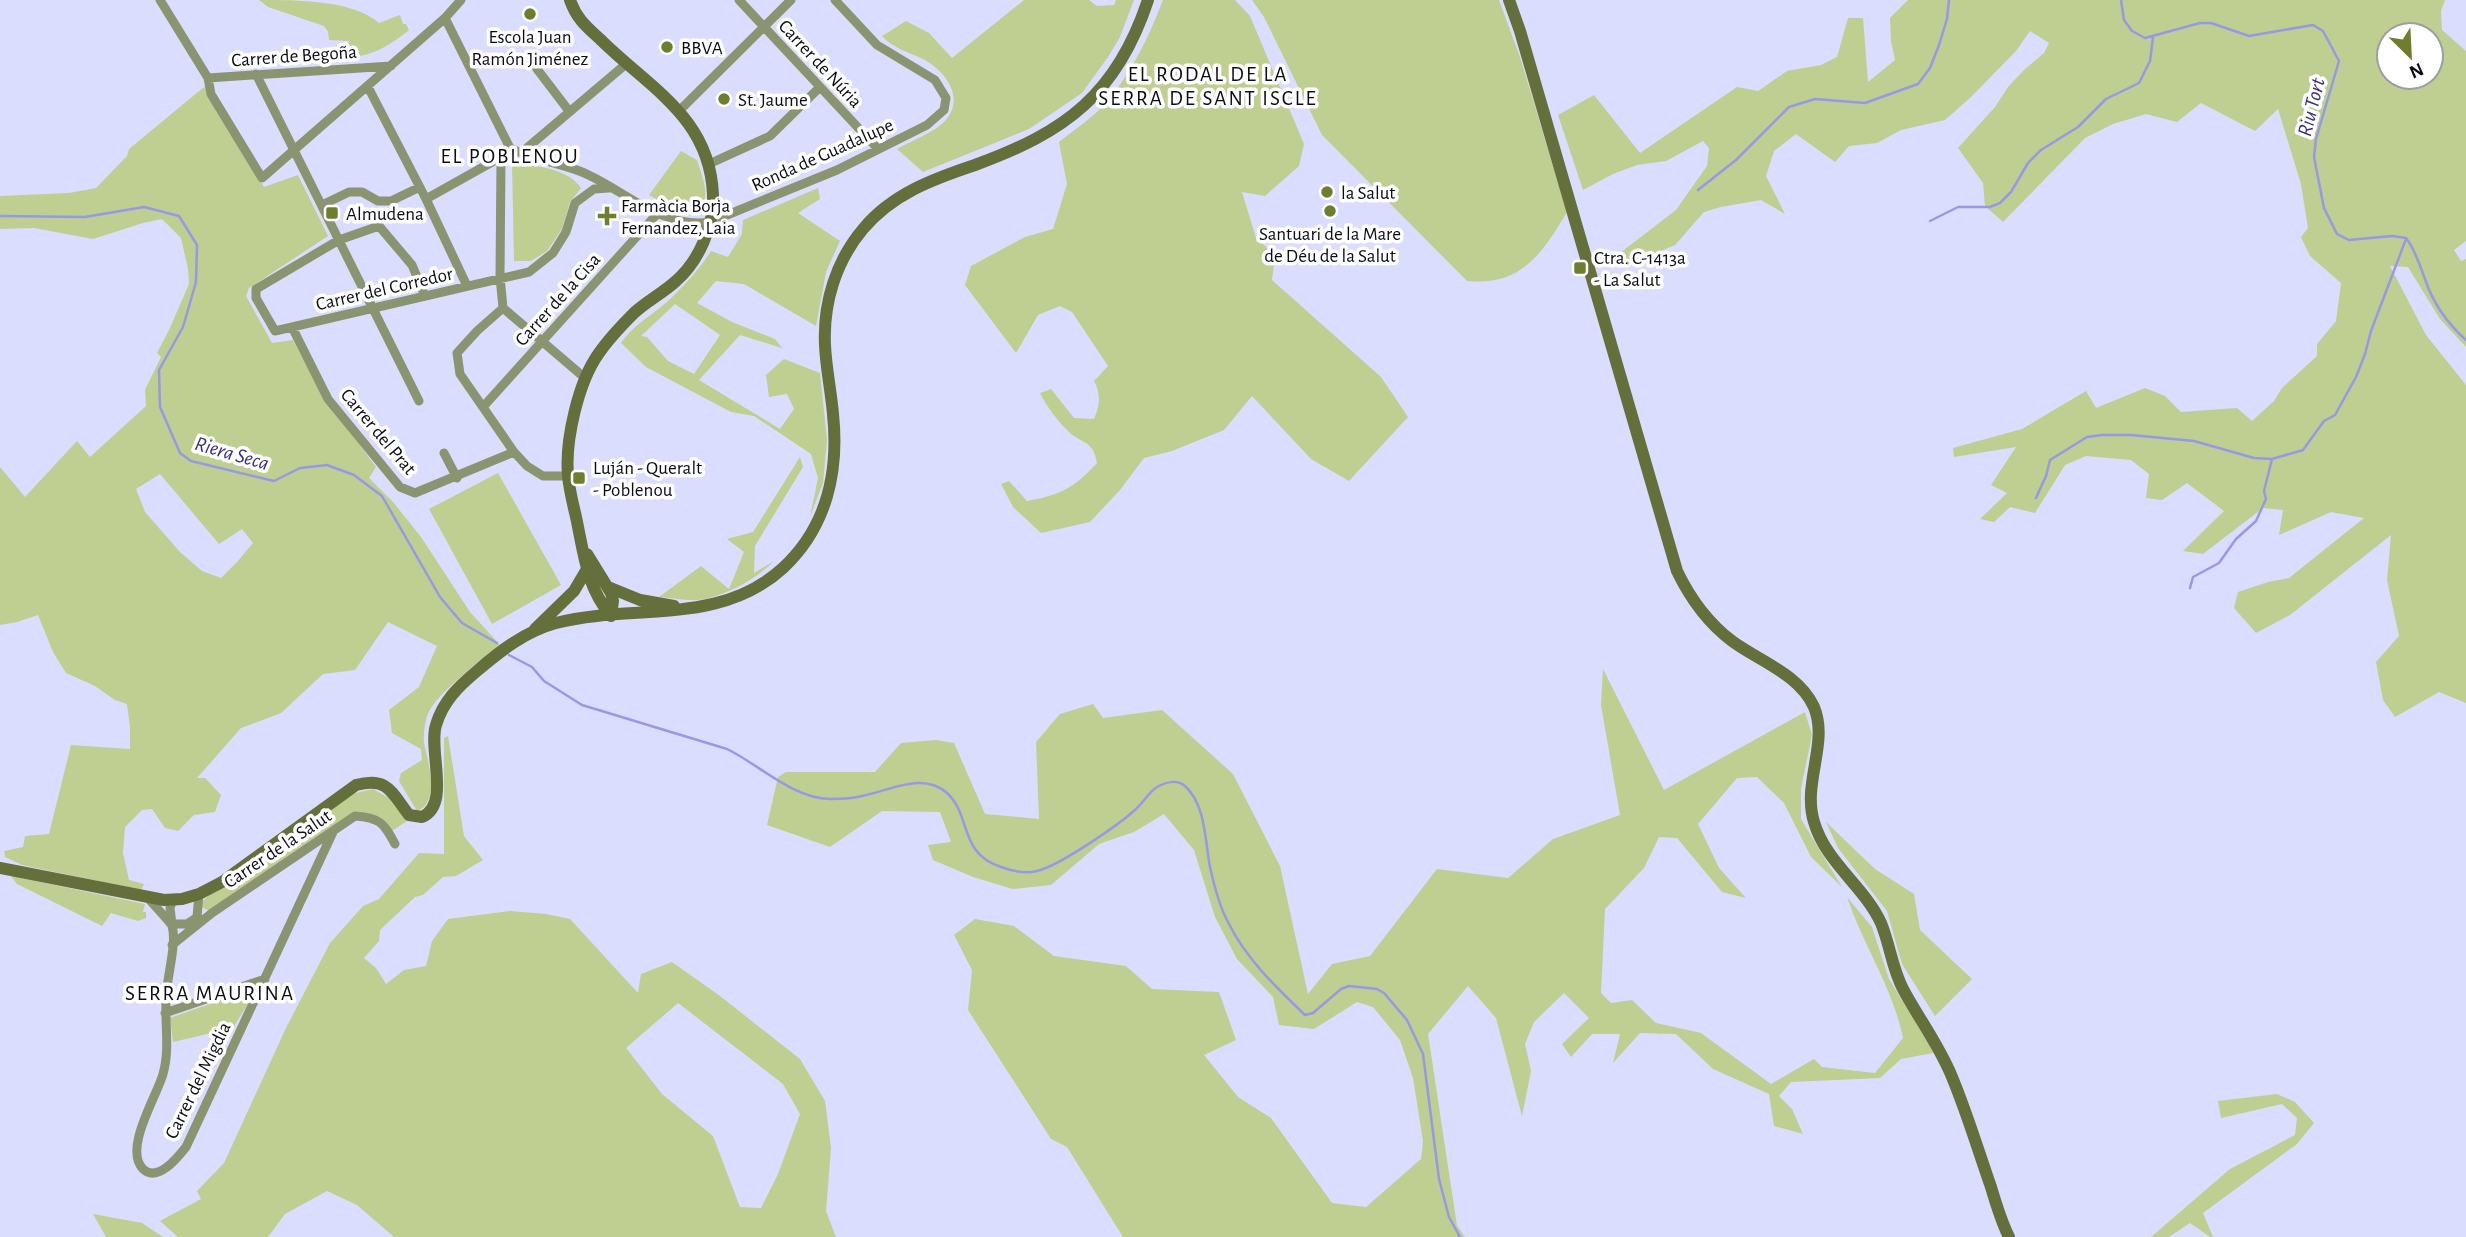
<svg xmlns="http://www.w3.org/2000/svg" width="2466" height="1237" font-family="'Alegreya Sans',sans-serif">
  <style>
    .green { fill: #bfce91; fill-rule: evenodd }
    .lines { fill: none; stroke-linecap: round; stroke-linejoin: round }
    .stream { stroke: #9799e6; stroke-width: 2.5 }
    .street { stroke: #8b9471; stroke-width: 9 }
    .secondary { stroke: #646f3b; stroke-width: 12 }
    .poi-dot { fill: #6f7e2d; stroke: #fff; stroke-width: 2.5 }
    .labels { text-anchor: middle; stroke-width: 7; stroke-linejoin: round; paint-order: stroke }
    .poi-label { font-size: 19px; fill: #0c0c17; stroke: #fff; text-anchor: start }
    .street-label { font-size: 19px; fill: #0c0c17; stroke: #fff }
    .neighbourhood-label { font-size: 21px; letter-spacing: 2px; fill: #0c0c17; stroke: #fff }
    .water-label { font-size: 21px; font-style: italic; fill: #382e87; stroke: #fff }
  </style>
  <rect width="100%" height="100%" fill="#dbddfe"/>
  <path class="green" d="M259 0C297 0 353 0 379 23L400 15 403 24H406L409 30C389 46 374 55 349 58V41L329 40 328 32 324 26 268 7Z
    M1024 0H1089L1097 6 1114 5 1116 0H1134L1120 37 1108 57 1082 93 1029 129 923 172 897 149C909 142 935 132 944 122 966 99 947 73 925 60 911 53 892 48 882 36L906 21 929 33 952 58Z
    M1163 0H1235L1250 16 1304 144 1299 166 1265 196 1242 192 1256 238 1275 255 1272 280 1381 377 1408 417 1349 481 1311 459 1252 396 1224 430 1172 451 1144 458 1120 490 1090 522 1041 533 1013 507 1001 484 1009 481 1027 501C1060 495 1074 488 1097 463 1093 439 1082 445 1068 431 1057 420 1047 407 1040 393L1051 389 1074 418 1094 419C1100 405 1101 394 1094 381L1108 366 1072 312 1060 306 1038 315 1016 353 965 285 971 266 1025 237 1053 229 1067 184 1059 142C1073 131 1089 120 1101 108 1130 77 1148 39 1163 0Z
    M1252 0H1499L1520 57 1567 212C1542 254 1521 286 1467 281L1322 135 1264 17Z
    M1908 0H2445L2441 11 2442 30 2466 51V241L2454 250 2461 261 2466 259V347L2440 319 2408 267 2390 266 2426 335 2466 385V703L2439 692 2395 717 2383 700 2376 662 2399 636 2387 580 2391 535 2290 615 2256 633 2234 608 2238 592 2268 582 2289 578 2364 518 2331 512 2279 535 2283 510 2263 508 2203 554 2183 551 2224 511 2187 483 2162 500 2146 498 2149 474 2131 460 2086 456 2065 465 2035 513 2010 507 1994 522 1980 519 2007 493 1991 485 2016 447 1954 457 1953 448 2022 429 2086 391 2096 408 2145 388 2165 396 2181 412 2237 408 2252 421 2274 401 2282 388 2317 356V344L2336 321 2341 283 2310 256 2301 237 2308 228 2301 184 2278 109 2255 131 2201 103 2177 122 2146 114 2113 124 2085 138 2003 222 1985 206 1983 183 1958 148 1995 107 2008 87 2024 70 2044 53 2049 43 2030 31 2016 51 1970 98 1945 120 1901 130 1877 143 1849 146 1835 162 1796 134 1774 151 1766 176 1785 214 1761 200 1721 207 1704 212 1675 245 1628 265 1620 253 1676 210 1707 166 1709 148 1703 141 1666 161 1637 165 1613 174 1583 190 1558 115 1594 95 1640 153 1737 87 1758 91 1787 71 1821 65 1837 57 1848 18H1863L1868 82 1895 60 1891 41 1890 18ZM2389 35H2431V77H2389Z
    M204 87 264 187 298 175 328 236 249 288 246 296 272 343 293 340 320 391 376 467 369 478 393 502 421 537 470 612 500 645C482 659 434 695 427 716 425 723 423 736 424 743 428 762 441 802 417 811L399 781 401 773 422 760 421 749 392 733 389 710 419 687 437 646 388 622 355 670 323 674 281 713 241 728 197 778H205L221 795 215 812 194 815 178 831 165 828 152 809 142 810 125 827 123 853 129 880 144 884 141 890 22 865 5 857 4 851 23 847 25 836 49 834 71 745 130 749V727L127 704 115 700 95 686 66 673 53 652 38 615 17 622 0 625V467L25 497 77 441 90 457 146 406 145 390 161 357 157 353 169 330 189 284 188 269 181 238 162 219 143 223 93 239 34 228 0 229V196L69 193 96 188 127 156 129 149ZM160 474 219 544 242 529 253 543 238 561 221 578 202 571 180 552 145 512 136 489Z
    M681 151 697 160C704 183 717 208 683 213L649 195Z
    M512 162C534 166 568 168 581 188L570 202 562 229 547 251 531 261H514Z
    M818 188 820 199 798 213 840 241 826 272 816 326 744 284 716 281 697 303 732 322 775 339 782 348 740 335 699 380 780 429 794 409 787 394 769 397 766 375 784 359 820 373 827 440 823 483 810 517 818 478 811 454 754 416 731 412 646 367 621 343C632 326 652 315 667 302 684 286 699 270 711 251L728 257 742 234 743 220ZM675 304 720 335 694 374 668 361 647 337 641 336Z
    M800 457 803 467 755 546 754 573 774 561C756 579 730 593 705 599 691 602 673 598 659 597L701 566 729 589 744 552 727 539 753 532Z
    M498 473 561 585 492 624 429 509Z
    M1603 669 1664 790 1805 712 1812 735 1801 789V819L1842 887 1811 857 1784 803 1757 777 1737 778 1698 824 1719 868 1746 898 1722 892 1677 838 1659 837 1644 868 1605 909 1601 993 1611 1003 1632 1000 1656 1023 1701 1033 1771 1084 1814 1059 1822 1067 1875 1073 1903 1038C1893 988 1863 945 1847 897L1872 927 1889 979 1928 1042 1933 1053 1901 1059 1880 1078 1791 1082 1779 1096 1792 1109 1803 1134 1774 1126 1769 1094 1713 1069 1676 1034 1640 1033 1613 1063 1620 1034H1592L1571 1057 1562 1044 1589 1018 1564 993 1534 1022 1525 1044 1531 1071 1522 1116 1496 1018 1468 986 1428 1034 1457 1226 1465 1237H1123L1067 1147 1051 1139 968 1010 972 970 954 935 975 919 1014 926 1054 956 1126 966 1152 989 1219 992 1236 1040 1204 1055 1238 1097 1271 1118 1332 1203 1366 1207 1421 1159 1423 1141 1413 1078 1400 1040 1373 1007 1357 1002 1314 1029 1279 1025 1273 997 1237 959 1215 917 1194 850 1164 814 1134 832 1099 844 1051 885 1013 889 973 877 933 860 928 845 951 842 940 812 882 811 830 847 767 825 778 777 786 772H875L901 743 936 740 954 743 985 814 1039 819 1036 742 1060 714 1093 704 1103 718 1162 710 1233 774 1280 866 1308 994 1332 964 1370 956 1437 869 1508 878 1553 839 1620 815 1601 705Z
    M448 736 464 836 483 860 456 876 443 877 423 895 415 897 380 930 379 941 364 958 376 968 386 984 404 970 426 966 432 941 448 919 510 911 546 914 570 919 638 993 641 974 672 962 720 996 800 1059 825 1101 831 1148 826 1211 836 1237H394L357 1205 327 1191 285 1214 268 1237H178L160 1221 201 1199 197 1191 224 1163 286 1028 330 943 363 906 379 899 419 853 444 854V738ZM678 1003 783 1084 800 1114 778 1174 761 1208 740 1207 713 1136 662 1094 626 1048Z
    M373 789 389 798 407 821 389 833 385 825 355 816 212 913 199 905 207 897 347 795Z
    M1826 822 1875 869 1914 894 1920 930 1972 979 1935 1016 1902 964 1887 911 1838 848Z
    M11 876 145 904 143 912H146V918L138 921 111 913 102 926 17 884Z
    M241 993 252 997 233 1028 173 1042 170 1018Z
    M2277 1094 2295 1102 2314 1123 2297 1144 2203 1213 2213 1237H2210L2190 1223 2169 1237H2151L2230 1169 2295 1135 2297 1118 2282 1104 2221 1118 2218 1101Z
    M93 1214 142 1223 163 1237H106Z"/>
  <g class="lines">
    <path class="stream" d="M2121 0 2124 20 2132 31 2145 38 2200 23H2211L2249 36 2313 25 2323 31 2339 61 2316 139 2314 157 2324 208 2337 234 2349 240 2392 236 2406 238C2416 251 2419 264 2425 279 2433 303 2448 324 2466 340
      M1698 190 1736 160 1789 107 1815 99 1865 103 1918 84 1930 68 1939 45 1947 19 1949 0
      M0 216 85 217 144 207 179 216 197 245 196 282 183 327 159 370 160 407 180 453 191 461 274 481 300 468 327 465 354 475 382 496 440 597 462 623 497 643
      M1930 221 1958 207H1990L2000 203 2011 192 2028 163 2041 150 2078 127 2106 99 2139 83 2150 61 2153 37
      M2036 498 2046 476 2050 460 2087 437 2102 435H2131L2194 441 2254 458 2272 459 2303 450 2324 421 2335 415 2356 377 2365 354 2371 331 2406 239
      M2190 588 2193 577 2219 563 2236 539 2256 521 2266 499 2264 491 2272 459
      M509 655 532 667 544 681 582 705 727 749C760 765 792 798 830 799 840 799 852 799 862 796 889 791 923 771 947 793 972 816 958 853 1001 867 1012 871 1025 874 1037 871 1059 866 1117 826 1135 810 1143 803 1149 792 1157 787 1166 782 1178 779 1186 787 1206 806 1205 842 1210 867 1214 885 1219 906 1228 922 1246 959 1276 987 1305 1015L1313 1013 1341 989 1349 986 1377 989 1384 993 1407 1020 1423 1054 1439 1179 1449 1217 1460 1237"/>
    <path class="street" d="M160 0 208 78 391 66
      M739 0 878 149
      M445 18 510 148C532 159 559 163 582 172 623 189 663 230 710 222L837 170 927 125 944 110 946 98 935 80 877 45 835 0
      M530 55 537 69 569 111
      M256 74 419 401
      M208 78 211 94 262 178 445 18 461 0
      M368 87 426 199 467 286
      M680 110 791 0
      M521 153 626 64
      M709 164 770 136 820 87
      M426 199 501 157 500 277 503 308
      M322 205 349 192H362L378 201H391L420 187
      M425 296 412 265 379 226 339 240 256 289V298L275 331 529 272 553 253 566 232 575 203 594 189 609 188
      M503 308 477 331 457 353 460 374 514 452 527 466 543 476H568
      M503 308 585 378
      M292 327 328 399 400 487 415 493 514 452
      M483 407 657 214
      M444 453 457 478
      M148 898C152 903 171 923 172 926 177 941 168 973 167 989 163 1018 171 1046 163 1074 157 1096 123 1149 143 1169 158 1183 178 1157 186 1147L333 832
      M173 900 170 908 172 924H187L196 918
      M197 917 199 894
      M172 945 212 913 355 816C380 818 383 822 395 844
      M165 1013 265 979"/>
    <path class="secondary" d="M570 0C577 20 587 27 602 41 651 89 710 118 713 195 714 226 699 261 676 281 663 293 647 301 634 313 622 325 608 340 599 353 578 382 565 441 568 475 569 489 573 504 576 517 584 554 586 586 611 616
      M1509 0 1520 31 1677 571C1690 598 1708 623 1732 641 1759 661 1799 674 1814 707 1829 743 1802 783 1814 822 1826 863 1864 886 1881 923 1890 945 1892 968 1903 989 1919 1019 1939 1045 1952 1077 1967 1113 1978 1150 1991 1187 1996 1204 2001 1221 2009 1237
      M587 554 611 593 613 601 611 616
      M608 587 640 600 674 606
      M535 629 574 591 587 569
      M0 868 164 900 182 899 199 894 222 882 356 785C389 776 392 794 409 815L422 817C451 805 428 750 436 725 443 701 459 686 477 671 500 651 526 631 556 623 633 603 719 627 783 568 827 527 839 471 833 414 831 391 826 368 825 345 823 303 836 261 863 229 892 194 933 179 975 165 1066 132 1117 94 1148 0"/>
  </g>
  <g class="poi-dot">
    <circle cx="530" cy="14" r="7"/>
    <circle cx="667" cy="47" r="7"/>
    <circle cx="724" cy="99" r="7"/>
    <circle cx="1327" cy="192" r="7"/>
    <circle cx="1330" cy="211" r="7"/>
    <rect x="325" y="206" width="14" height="14" rx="3.5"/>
    <path d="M603.5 205.5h7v7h7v7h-7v7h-7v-7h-7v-7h7z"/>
    <rect x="1573" y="261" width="14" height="14" rx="3.5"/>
    <rect x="572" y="471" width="14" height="14" rx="3.5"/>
  </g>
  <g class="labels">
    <g class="poi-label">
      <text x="530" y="43" text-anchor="middle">Escola Juan<tspan x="530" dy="22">Ramón Jiménez</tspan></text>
      <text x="681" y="54">BBVA</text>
      <text x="738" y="106">St. Jaume</text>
      <text x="1341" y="199">la Salut</text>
      <text x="621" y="212">Farmàcia Borja<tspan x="621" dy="22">Fernandez, Laia</tspan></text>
      <text x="346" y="220">Almudena</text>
      <text x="1330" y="240" text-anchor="middle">Santuari de la Mare<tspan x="1330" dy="22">de Déu de la Salut</tspan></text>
      <text x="1594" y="264">Ctra. C-1413a<tspan x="1594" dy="22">- La Salut</tspan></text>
      <text x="593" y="474">Luján - Queralt<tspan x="593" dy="22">- Poblenou</tspan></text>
    </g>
    <g class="street-label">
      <text transform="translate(294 55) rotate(-4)" y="7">Carrer de Begoña</text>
      <text transform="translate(821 63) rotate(47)" y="7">Carrer de Núria</text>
      <text transform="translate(822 154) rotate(-24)" y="7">Ronda de Guadalupe</text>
      <text transform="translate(384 288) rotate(-13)" y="7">Carrer del Corredor</text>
      <text transform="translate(557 299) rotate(-48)" y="7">Carrer de la Cisa</text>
      <text transform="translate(379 431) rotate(50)" y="7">Carrer del Prat</text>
      <text transform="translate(277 848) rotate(-34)" y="7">Carrer de la Salut</text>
      <text transform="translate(197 1080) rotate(-64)" y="7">Carrer del Migdia</text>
    </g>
    <g class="neighbourhood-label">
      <text x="1208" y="81">EL RODAL DE LA<tspan x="1208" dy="24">SERRA DE SANT ISCLE</tspan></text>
      <text x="510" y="163">EL POBLENOU</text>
      <text x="210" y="1000">SERRA MAURINA</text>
    </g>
    <g class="water-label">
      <text transform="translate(2311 107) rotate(-76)" y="7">Riu Tort</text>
      <text transform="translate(232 453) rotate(16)" y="7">Riera Seca</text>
    </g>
  </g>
  <g transform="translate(2410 56) rotate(156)"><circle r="33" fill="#ffffff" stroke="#9e9ea2" stroke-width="2"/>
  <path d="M0-5L12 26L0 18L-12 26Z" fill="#6f7e2d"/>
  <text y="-10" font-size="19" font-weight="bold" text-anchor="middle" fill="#0c0c17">N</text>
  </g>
</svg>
